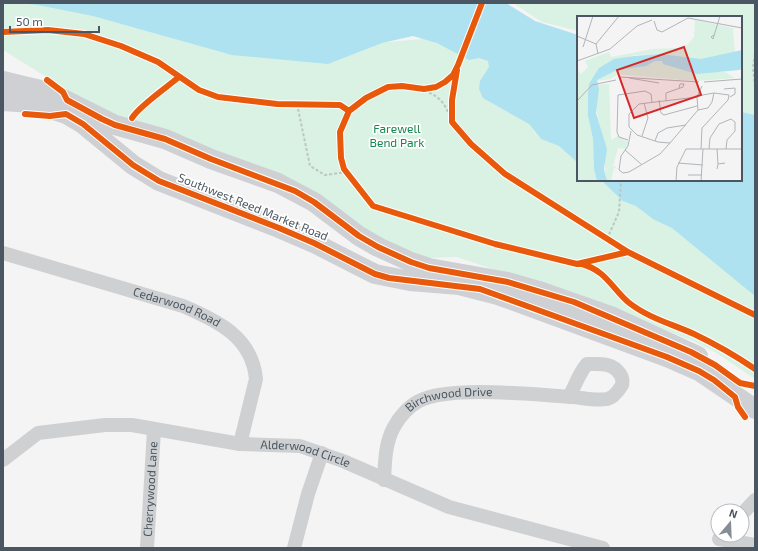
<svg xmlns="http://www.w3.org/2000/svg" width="758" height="551" font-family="'Exo 2',sans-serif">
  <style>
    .green { fill: #d9f2e3 }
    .water { fill: #aee2f0 }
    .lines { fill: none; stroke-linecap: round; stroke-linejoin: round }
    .path { stroke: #bcc7c4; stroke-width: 2; stroke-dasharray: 3 2; stroke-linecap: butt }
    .street { stroke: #ced0d2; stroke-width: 14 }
    .secondary { stroke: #ced0d4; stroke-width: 20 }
    .cycleway-casing { stroke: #fff; stroke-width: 8 }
    .cycleway { stroke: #e8590c; stroke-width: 6 }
    .labels { text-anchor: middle; stroke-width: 3.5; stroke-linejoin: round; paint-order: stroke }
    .park-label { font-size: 12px; fill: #17864f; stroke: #fff }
    .street-label { font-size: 12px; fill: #4a5661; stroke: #fff }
    .inset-road { fill: none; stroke: #b0b5b9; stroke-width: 1 }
    .view { fill: #d62828; fill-opacity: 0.15; stroke: #d62828; stroke-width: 2 }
    .inset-edge { fill: none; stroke: #4a5661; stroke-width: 2 }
  </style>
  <rect width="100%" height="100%" fill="#f4f4f4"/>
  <path class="green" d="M3 3H131L342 46 434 38 488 61 535 133 541 139 559 146 578 163V180H601L617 194 673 228 755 289V379L715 352 693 341 621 313 457 257 424 258 130 124 77 96 3 50Z
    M513 3H755V123L741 117V17H578V31L542 22Z"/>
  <path class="water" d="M20 3H506L535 21 578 35V163L559 146 541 139 529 124 483 98 479 89 480 81 489 67 488 61 479 58 469 60 437 43 413 36 382 43 328 64 232 55 93 16 38 5Z
    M741 112 755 115V296L672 228 653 219 636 206 623 201 601 180H741Z"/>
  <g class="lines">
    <path class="path" d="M755 54 753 67 755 87
      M415 87C439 96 443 98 452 122
      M577 103H578
      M297 104 310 166 325 175 347 172
      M607 239 619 212 621 180"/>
    <g class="street">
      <path id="s1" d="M3 253 183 306C218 321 252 337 256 379L240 444"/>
      <path id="s2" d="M3 460 38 433 105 425H132L240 444 300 446 343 461 449 507 603 548"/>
      <path id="s3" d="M384 480C385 462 385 443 394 427 399 417 409 406 419 401 451 385 536 395 573 397 583 398 597 401 607 399 613 398 619 390 622 385 623 381 622 377 620 374 612 362 600 364 587 364 579 373 575 386 569 397"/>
      <path d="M742 514 755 500"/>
      <path d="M719 539 755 545"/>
      <path id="s4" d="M147 548 154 430"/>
      <path d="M294 548 308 494 322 453"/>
    </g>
    <path class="secondary" d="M3 81 49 92 115 125 165 139 211 159 278 183 314 202 359 236 378 247 411 262 429 268 508 282 539 291 613 317 698 356
      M3 101 32 103 66 114 83 124 133 165 159 181 279 228 314 243 375 274 410 281 459 285 498 295 667 357 699 371 755 409"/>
    <defs>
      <path id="cycleway" d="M482 3 458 65 453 75 445 82 436 87 424 89 402 86 388 87 366 98 349 111 340 132 341 158 344 169 373 206 495 244 577 264 628 252
        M3 32 48 30 84 34 121 46 158 62 199 90 218 97 277 104 340 105 349 111
        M457 70 452 100V122L471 144 505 174 628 252 755 315
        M47 80 63 92 67 100 102 119 115 125 165 139 211 159 295 191 314 202 359 236 378 247 411 262 429 268 508 282 574 302 691 352 715 365 740 383 755 386
        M25 114 50 116 66 114 83 124 133 165 159 181 279 228 314 243 375 274 389 278 480 289 667 357 699 371 714 380 735 397 738 407 745 417
        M132 118C138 107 167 87 179 77
        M582 264C606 271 611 287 628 302 648 318 672 324 694 334 715 344 736 356 755 369"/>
    </defs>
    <use href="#cycleway" class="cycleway-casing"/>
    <use href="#cycleway" class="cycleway"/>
  </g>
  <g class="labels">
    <g class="park-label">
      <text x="397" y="133">Farewell<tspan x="397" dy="14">Bend Park</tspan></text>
    </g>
    <g class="street-label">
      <text transform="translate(253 207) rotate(22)" y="4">Southwest Reed Market Road</text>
      <text dy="4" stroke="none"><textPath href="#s1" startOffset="182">Cedarwood Road</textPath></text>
      <text dy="4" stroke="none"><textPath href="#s3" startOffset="121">Birchwood Drive</textPath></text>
      <text dy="4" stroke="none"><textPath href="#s2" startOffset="315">Alderwood Circle</textPath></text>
      <text dy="4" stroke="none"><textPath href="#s4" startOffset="59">Cherrywood Lane</textPath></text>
    </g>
  </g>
  <g transform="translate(577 16)">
    <rect width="165" height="165" fill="#f4f4f4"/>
    <path d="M118 4 156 12 158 38 122 44 83 38 58 39 30 47 11 73V100L16 123 17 153 20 165H0V53L4 58 11 51 8 45 32 36 34 41 76 33 102 32 111 28 117 21ZM80 44 111 55 148 56 158 62 119 65 41 58 33 63 19 65 22 60 47 51ZM32 68 34 124 41 120 51 126 49 133 41 132 36 150 42 153 37 152 34 165H29L27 129 19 92 18 69Z" fill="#d9f2e3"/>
    <path d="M165 34V53L162 54 120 58 86 48 85 45H78L69 50 40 54 20 64 22 73 19 97 30 133 27 153 30 165H20L17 153 16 123 11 100V78L12 68 22 52 37 43 57 40 83 38 124 43Z" fill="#aee2f0"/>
    <path class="inset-road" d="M77 5 80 14 85 16 111 2 165 12M137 19 134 21 136 23 143 0M0 20 19 28M6 31 16 0M21 38 19 28 42 0M0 45 33 33 60 10 75 4M43 61 122 66M52 62 82 67M127 66 165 63M147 73 158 72V78L153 81M120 80 137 77M120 81 62 88 52 98V111L60 119 81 126 93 127 121 94 120 81 125 70M82 84 84 97 87 99 120 90M0 85 15 69 39 64M89 85V77L106 71 107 68H103L102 72M121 94 131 92 135 86 137 77 152 79 151 84 125 112 124 133M54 115 51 130 44 140 42 154 46 157 52 156 83 138 93 127M65 120 71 102 67 87M51 124 42 121 40 116 41 79 68 75 74 78 75 86M78 125 81 117 90 112 109 109M132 133 133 122 142 108 154 103 158 106V115L150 124 149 133M140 133 141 148M48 134 64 148M101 147 126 149M140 153 141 148 148 147M111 159H125M99 165 100 151 109 133H165M124 165 126 133"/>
    <path class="view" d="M107 31 124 79 57 102 40 54Z"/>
    <rect width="165" height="165" class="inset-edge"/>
  </g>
  <rect width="758" height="551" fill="none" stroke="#4a5661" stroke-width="8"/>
  <g transform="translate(730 523) rotate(19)"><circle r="19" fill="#ffffff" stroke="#b7bbc0"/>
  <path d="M0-3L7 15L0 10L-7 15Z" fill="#868d94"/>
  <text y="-6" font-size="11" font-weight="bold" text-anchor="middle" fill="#4a5661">N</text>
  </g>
  <path d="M10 26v6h89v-6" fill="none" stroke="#4a5661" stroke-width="2"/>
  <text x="16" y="26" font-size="12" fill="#4a5661" stroke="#ffffff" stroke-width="3" paint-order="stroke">50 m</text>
</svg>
